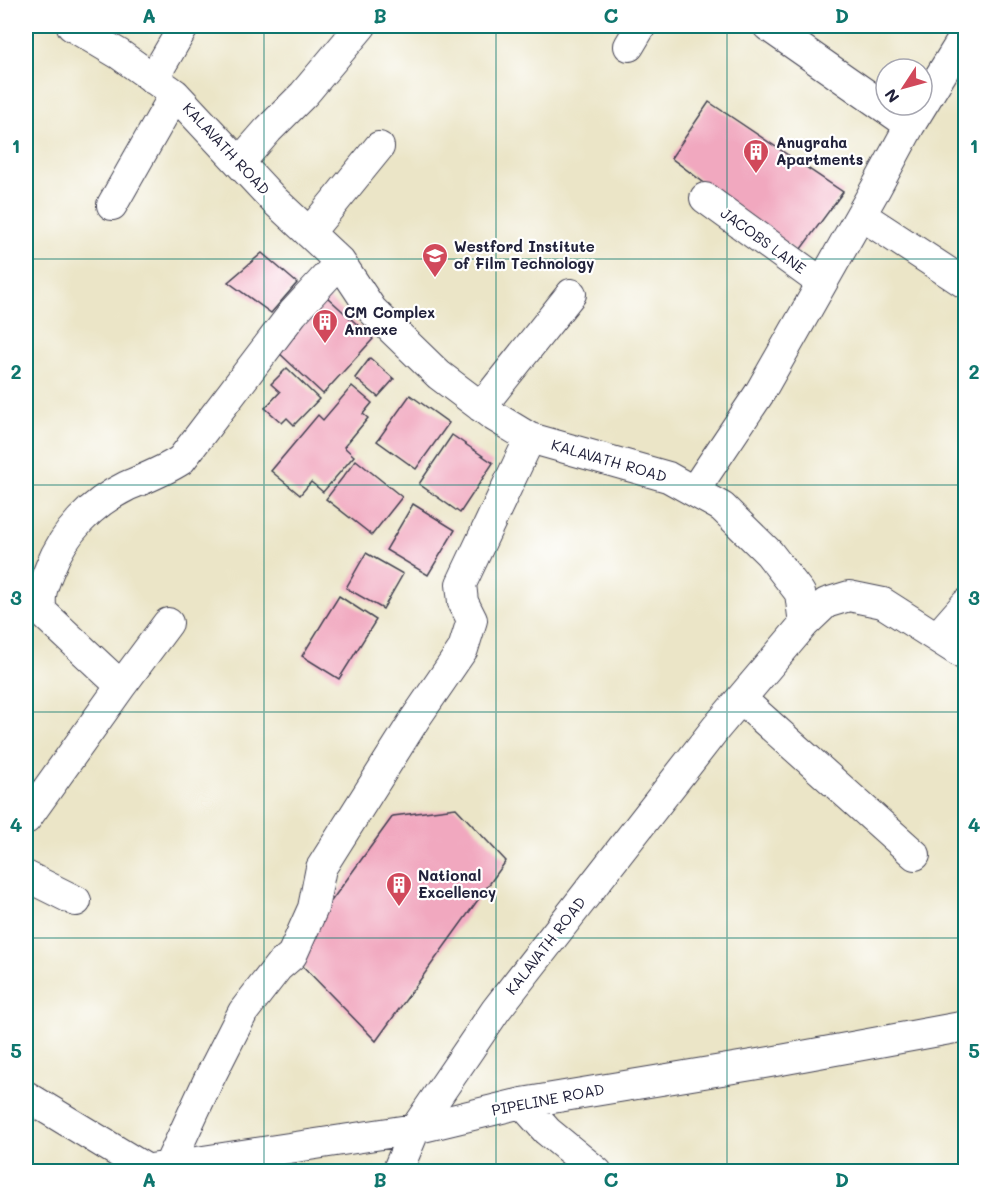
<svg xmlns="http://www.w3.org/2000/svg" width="991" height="1197" font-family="Mali,sans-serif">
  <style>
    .building { fill: #f1a8bf }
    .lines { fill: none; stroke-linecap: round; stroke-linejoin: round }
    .minor-casing { stroke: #403f50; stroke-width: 32 }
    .minor { stroke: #fff; stroke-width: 30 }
    .grid { fill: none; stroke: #0f766e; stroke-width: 1.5; stroke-opacity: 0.55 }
    .labels { text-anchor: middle; stroke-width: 4.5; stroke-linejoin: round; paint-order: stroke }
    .poi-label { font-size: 15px; font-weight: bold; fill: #22223b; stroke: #fff; text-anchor: start }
    .street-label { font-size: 15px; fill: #22223b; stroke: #fff }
    .neatline { fill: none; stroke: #0f766e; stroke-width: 2 }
    .grid-label { font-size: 20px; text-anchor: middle; font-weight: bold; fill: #0f766e }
  </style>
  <rect width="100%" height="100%" fill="#fff"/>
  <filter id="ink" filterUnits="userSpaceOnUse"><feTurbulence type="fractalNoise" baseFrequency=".0167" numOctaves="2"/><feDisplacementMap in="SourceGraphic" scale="12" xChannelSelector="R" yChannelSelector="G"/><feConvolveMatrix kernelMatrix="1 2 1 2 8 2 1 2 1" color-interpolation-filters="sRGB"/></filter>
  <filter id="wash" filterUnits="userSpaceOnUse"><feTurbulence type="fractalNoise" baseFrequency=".008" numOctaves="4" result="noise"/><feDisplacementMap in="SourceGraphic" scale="24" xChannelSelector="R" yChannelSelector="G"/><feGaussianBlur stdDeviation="1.35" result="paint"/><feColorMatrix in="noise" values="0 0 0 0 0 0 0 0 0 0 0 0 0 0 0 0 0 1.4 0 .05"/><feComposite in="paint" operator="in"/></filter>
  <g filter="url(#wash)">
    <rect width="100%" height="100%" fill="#ebe5c7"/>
    <g id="blocks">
      <path class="building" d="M709 102 843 192 798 253 671 158Z
        M262 253 297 283 271 313 228 282Z
        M327 297 373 339 323 394 277 351Z
        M370 358 394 379 378 397 355 378Z
        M287 368 319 399 294 425 287 418 282 423 265 408 280 392 271 384Z
        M352 386 372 403 363 414 368 418 344 447 354 456 323 492 311 482 300 495 271 471 318 415 323 420Z
        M410 395 449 423 416 469 377 441Z
        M452 435 493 463 460 513 419 484Z
        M356 460 402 497 372 535 326 499Z
        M413 504 455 530 428 575 386 550Z
        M366 553 403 574 383 609 346 588Z
        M339 596 376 620 339 679 302 656Z
        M456 808 506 861 376 1041 292 955 393 816Z"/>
    </g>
  </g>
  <g filter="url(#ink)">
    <use href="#blocks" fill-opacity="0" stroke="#403f50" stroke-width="1.5"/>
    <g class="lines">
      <defs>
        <path id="minor" d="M72 26 119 54 175 94 274 200 340 262 372 310 439 375 492 415 530 438 668 477 722 507 769 553 800 593 804 624 716 728 496 1010 415 1129 397 1172
          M768 26 910 125
          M629 46 641 26
          M153 79 184 26
          M240 162 268 130 304 94 361 26
          M705 198 822 283
          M112 205 175 94
          M861 215 966 284
          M309 233 379 147
          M481 407 571 294
          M694 491 759 394 876 188 910 125 966 34
          M804 624 826 603 849 596 883 603 966 656
          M937 637 966 604
          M121 686 168 623
          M741 699 915 855
          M26 819 121 686 42 612C38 595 44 583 50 568 64 532 92 503 127 486 146 478 164 471 181 460L293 313 340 262
          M26 876 76 901
          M26 1096 146 1169
          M522 1103 547 1131 597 1172
          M169 1165 208 1081 243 1012 278 967 292 955 313 908 321 868 415 719 463 649 472 620 463 602 461 584 530 438
          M131 1172 415 1129 522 1103 770 1062 966 1026"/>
      </defs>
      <use href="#minor" class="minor-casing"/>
      <use href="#minor" class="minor"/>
    </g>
  </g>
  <path class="grid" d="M264 26V1172M496 26V1172M727 26V1172M26 259H966M26 485H966M26 712H966M26 938H966"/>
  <defs>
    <symbol id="building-pin" viewBox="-11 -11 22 30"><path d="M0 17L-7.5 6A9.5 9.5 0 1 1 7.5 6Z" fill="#d1495b" stroke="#fff"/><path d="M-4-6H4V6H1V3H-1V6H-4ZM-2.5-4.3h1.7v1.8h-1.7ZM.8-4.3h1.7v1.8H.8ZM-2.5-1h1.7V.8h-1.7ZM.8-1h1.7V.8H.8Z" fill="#fff"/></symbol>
    <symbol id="university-pin" viewBox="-11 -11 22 30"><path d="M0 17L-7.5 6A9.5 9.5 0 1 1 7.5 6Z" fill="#d1495b" stroke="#fff"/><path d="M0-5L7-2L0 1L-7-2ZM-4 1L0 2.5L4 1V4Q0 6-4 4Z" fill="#fff"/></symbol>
  </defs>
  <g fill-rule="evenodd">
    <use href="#building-pin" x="741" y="137" width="30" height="40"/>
    <use href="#university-pin" x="420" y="241" width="30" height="40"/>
    <use href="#building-pin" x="310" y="307" width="30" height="40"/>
    <use href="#building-pin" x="384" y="870" width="30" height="40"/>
  </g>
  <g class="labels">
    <g class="poi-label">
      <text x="776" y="148">Anugraha<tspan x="776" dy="17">Apartments</tspan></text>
      <text x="454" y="252">Westford Institute<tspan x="454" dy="17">of Film Technology</tspan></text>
      <text x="344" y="318">CM Complex<tspan x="344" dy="17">Annexe</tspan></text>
      <text x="418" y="881">National<tspan x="418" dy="17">Excellency</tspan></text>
    </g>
    <g class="street-label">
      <text transform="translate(226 149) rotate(47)" y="5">KALAVATH ROAD</text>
      <text transform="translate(763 241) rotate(36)" y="5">JACOBS LANE</text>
      <text transform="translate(609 461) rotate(16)" y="5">KALAVATH ROAD</text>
      <text transform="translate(546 946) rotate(-52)" y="5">KALAVATH ROAD</text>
      <text transform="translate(548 1100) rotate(-11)" y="5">PIPELINE ROAD</text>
    </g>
  </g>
  <rect width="991" height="1197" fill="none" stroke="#fff" stroke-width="66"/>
  <g transform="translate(904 87) rotate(234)"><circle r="28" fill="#ffffff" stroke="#a7a7b1" stroke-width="1.5"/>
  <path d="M0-4.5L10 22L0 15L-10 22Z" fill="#d1495b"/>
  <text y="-9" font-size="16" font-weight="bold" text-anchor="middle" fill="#22223b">N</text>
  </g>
  <rect x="33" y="33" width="925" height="1131" class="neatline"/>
  <g class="grid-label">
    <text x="149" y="23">A</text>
    <text x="380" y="23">B</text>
    <text x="611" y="23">C</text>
    <text x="842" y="23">D</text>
    <text x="16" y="153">1</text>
    <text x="974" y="153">1</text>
    <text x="16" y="379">2</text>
    <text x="974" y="379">2</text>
    <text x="16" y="605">3</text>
    <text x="974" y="605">3</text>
    <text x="16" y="832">4</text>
    <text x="974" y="832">4</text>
    <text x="16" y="1058">5</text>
    <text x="974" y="1058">5</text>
    <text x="149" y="1187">A</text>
    <text x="380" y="1187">B</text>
    <text x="611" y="1187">C</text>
    <text x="842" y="1187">D</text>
  </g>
</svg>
